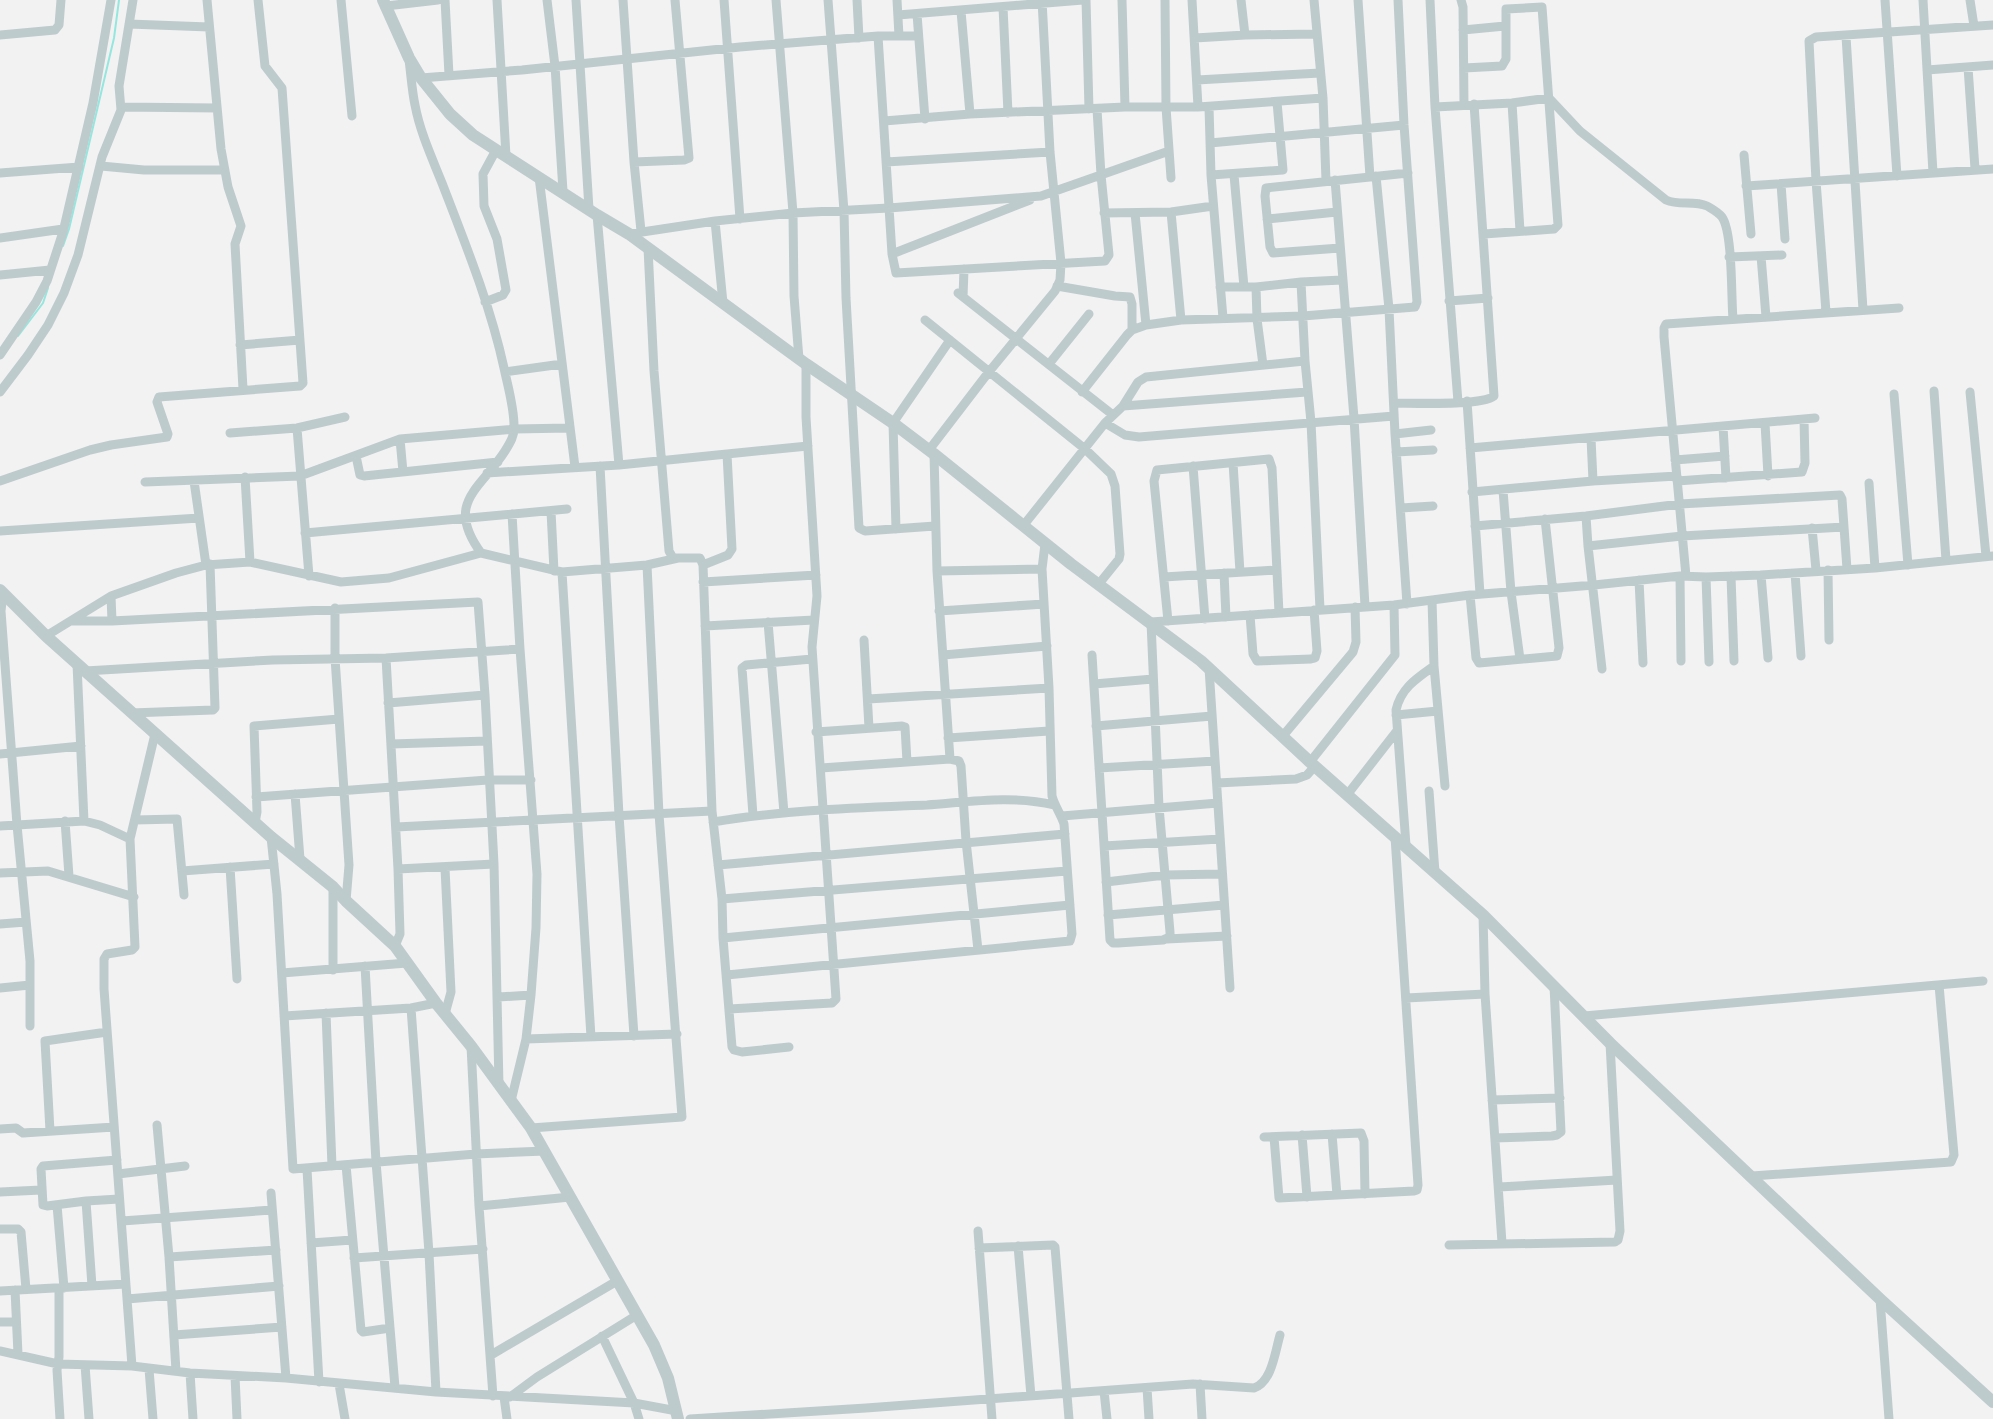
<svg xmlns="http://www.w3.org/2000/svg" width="1993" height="1419" font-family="'Titillium Web',sans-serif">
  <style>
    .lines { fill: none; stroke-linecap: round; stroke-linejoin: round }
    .stream { stroke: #94e7de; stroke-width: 2 }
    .minor { stroke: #becbcd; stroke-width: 9 }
    .tertiary { stroke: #becbcd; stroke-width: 12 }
  </style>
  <rect width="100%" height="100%" fill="#f3f2f2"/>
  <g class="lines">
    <path class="stream" d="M63 246 69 229 114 38 119 0
      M18 336 43 303 48 288"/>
    <path class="minor" d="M207 0 221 149 228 187 241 226 235 244 243 389
      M341 0 352 116
      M445 0 449 75
      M497 0 506 156
      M547 0 555 66 563 191
      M576 0 589 209
      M623 0 634 162 641 231
      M724 0 740 219
      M776 0 793 213 794 296 799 359
      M828 0 844 211 846 298 859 528 865 531 935 526
      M857 0 859 38
      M897 0 899 36
      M1086 0 1089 109
      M1122 0 1125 107
      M1165 0 1166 107 1171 178
      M1192 0 1198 107
      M1241 0 1245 35
      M1314 0 1323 98 1326 181
      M1358 0 1370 177
      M1430 0 1435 107 1458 402
      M1461 0 1463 7 1464 105
      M1885 0 1897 176
      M1923 0 1933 173
      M1970 0 1974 26
      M386 6 438 0
      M1003 7 1008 113
      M961 11 970 114
      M917 14 925 119
      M898 15 1083 0
      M129 24 209 27
      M1463 30 1505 26
      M0 35 55 30 59 25 61 0
      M878 36 892 254 896 273 1105 261 1109 255 1101 175 1097 109
      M1846 36 1863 310
      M1195 38 1245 35 1316 34
      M409 60C411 75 412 91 415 105 420 132 432 158 442 183 465 243 490 304 504 368 508 387 514 407 514 426 515 435 510 443 505 451 481 489 444 502 481 553
      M1968 67 1975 169
      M1464 68 1502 66 1506 59V9L1542 7 1558 225 1554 229 1484 234
      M1927 70 1993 65
      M421 78 522 70 740 47 878 36H918
      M1197 80 1320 73
      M1512 103 1520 231
      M121 107 217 108
      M1209 107 1211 175 1223 318
      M1435 107 1512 103 1549 98 1580 131 1666 200C1679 206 1694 200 1707 206 1712 209 1718 212 1722 217 1733 233 1731 297 1733 319
      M884 121 970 114 1125 107H1198L1323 98
      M1210 143 1404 125
      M1744 155 1751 234
      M634 162 684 160 689 158 675 0
      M886 162 1050 152
      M101 166 144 170H225
      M0 173 79 167
      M1211 175 1283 170 1277 102
      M1234 175 1244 287
      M1376 176 1389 309 1395 434 1407 604
      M539 177 575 467
      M1335 180 1354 418 1365 606
      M1781 184 1785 239
      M1746 186 1993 169
      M1171 212 1181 320
      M1104 213 1171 212 1213 206
      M1135 213 1146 325
      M597 215 619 465
      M1267 219 1337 212
      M715 221 723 303
      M629 234 715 221 793 213 889 208 1041 196 1169 151
      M0 238 63 229
      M648 248 654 371 669 551 673 558H700L703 565 712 811 722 899 723 938 732 1047 734 1050 742 1052 789 1047
      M1340 248 1273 253 1270 247 1265 196 1266 188 1408 173
      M892 254 1030 200
      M1761 256 1766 317
      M1729 257 1782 255
      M0 275 50 270
      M1301 282 1305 361 1311 422 1320 609
      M1057 286 1115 296 1130 297 1132 304V330
      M1220 287H1256L1301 282 1342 280
      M1256 287 1257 319 1263 365
      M958 293 1113 415
      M963 297 964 269
      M1449 301 1488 298
      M485 302 503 295 506 290 497 239 484 206 483 174 496 150
      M1826 312 1816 181 1809 41 1816 37 1993 25
      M925 320 1085 449 1111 474 1115 486 1120 554 1119 559 1098 585
      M240 345 300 340
      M0 355 36 302 47 281 63 232 93 103 111 0
      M1049 364 1089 314
      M505 372 562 364
      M1934 391 1946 560
      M0 392 28 355 48 325 64 293 78 255 102 157 121 110 119 86 133 0
      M1082 392 1127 335 1132 330 1146 325 1181 320 1303 316 1415 307 1417 302 1404 125 1398 0
      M1970 392 1986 556
      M1894 394 1908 565
      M1467 401 1480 594
      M1394 403C1413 403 1482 406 1494 396L1474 104
      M1123 406 1138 382 1146 377 1305 361
      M1105 423 1125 435 1139 437 1394 416
      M1765 423 1768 476
      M1723 426 1726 478
      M297 428 309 576
      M230 433 297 428 345 417
      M1395 434 1431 430
      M1591 438 1593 481
      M400 439 403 472
      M1470 448 1815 418
      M929 450 988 373 1055 291 1060 280 1061 263 1050 152 1042 0
      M1396 452 1433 450
      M727 454 808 446
      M934 454 937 571 950 759
      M356 456 360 475 364 476 498 462
      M1675 460 1725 456
      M1233 463 1240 572
      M600 466 619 815 634 1036
      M1193 466 1205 619
      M487 473 619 465 727 454 732 549 728 555 703 565
      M245 477 250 562
      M0 481 90 450 111 445 167 437 168 434 157 402 159 397 300 386 303 383 282 88 265 66 258 0
      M194 481 206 565
      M1677 481 1802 472 1805 463 1804 419
      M145 482 300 476 400 439 515 429 569 428
      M1869 483 1875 568
      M1503 490 1511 592 1520 659
      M1472 492 1593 481 1677 476
      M1401 508 1433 506
      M551 511 554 571
      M1586 516 1588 546 1602 669
      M1023 526 1105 423 1123 406 1307 392
      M1475 526 1586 516 1680 504 1840 495 1842 499 1847 569
      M1812 528 1816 570
      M896 529 893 423 950 340
      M0 531 199 518
      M305 533 567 509
      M1588 546 1682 536 1844 527
      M647 565 678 558
      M1828 570 1829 640
      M937 571 1042 569
      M562 572 591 1037
      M1224 573 1226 617
      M1795 573 1801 656
      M1761 575 1768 658
      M1680 576 1681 661
      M1686 576 1664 337V328L1666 324 1899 308
      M1731 576 1734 661
      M1164 577 1277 570
      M1706 577 1709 662
      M1639 580 1643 663
      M703 582 816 575
      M3 593 1 611 17 825 30 961V1026
      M1470 595 1476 658 1479 663 1557 656 1559 648 1545 519
      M111 596 112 621
      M1432 600 1434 666 1445 786
      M335 608V658L349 865 346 901
      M939 611 1044 604
      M1250 615 1253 654 1257 661 1311 659 1315 658 1317 651 1314 610
      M71 621H112L478 602 485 695 494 864 499 1085
      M1168 621 1154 481 1157 470 1269 459 1272 468 1279 613
      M768 622 784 813
      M705 626 814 620
      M46 636 111 596 176 573 206 565 250 562 341 582 389 578 481 553 562 572 647 565 659 814 682 1117 531 1128
      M864 640 869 728
      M943 655 1047 646
      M1092 655 1110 940 1113 943H1118L1163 940 1170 937V932L1159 807 1151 622 1394 605 1470 595 1594 585 1680 576 1706 577 1761 575 1875 568 1993 556
      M386 658 398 869 400 934 395 946
      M77 664 84 821
      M1209 668 1230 988
      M85 671 273 660 386 658 520 649
      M1094 684 1153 679
      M868 699 1049 688
      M388 703 485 695
      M131 713 213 710 215 708 210 564
      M1396 715 1438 711
      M1096 726 1212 716
      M816 732 902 726 905 727 907 762
      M1282 737 1353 652 1356 642 1355 607
      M948 738 1049 731
      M391 744 487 741
      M0 754 81 746
      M1310 762 1395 655 1394 605
      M821 768 950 759 959 761 961 766 966 841 978 950
      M1099 768 1215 761
      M1217 783 1296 779 1307 775 1315 766
      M1429 791 1435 872
      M295 794 300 859
      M1347 795 1396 732
      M256 797 488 780H531
      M753 815 742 668 746 665 812 659
      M1062 816 1218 803
      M135 820 177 819 184 895
      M65 821 69 876
      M713 822C784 810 856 808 927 805 969 802 1013 795 1054 805
      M255 823 257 812 254 726 339 719
      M0 826 84 821 100 825 130 839
      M396 827 712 811
      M271 837 277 894 293 1169 476 1154 545 1151
      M1406 845 1396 710C1401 688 1417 678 1434 666
      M1104 846 1220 839
      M718 865 1065 834
      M230 867 237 979
      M445 868 451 992 445 1014
      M398 869 494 864
      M182 871 274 864
      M0 873 48 871 134 897
      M1106 882 1165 875 1222 874
      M333 887V970
      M722 899 1067 871
      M1108 915 1224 905
      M1483 915 1485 994 1502 1243
      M0 924 26 922
      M723 938 1070 905
      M1167 939 1227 936
      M365 966 376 1162 395 1387
      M282 973 407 963
      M727 975 1070 941 1072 934 1064 824C1061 814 1055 807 1052 796L1049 688 1042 569 1045 544
      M0 988 30 985
      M498 997 531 995
      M1406 998 1485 994
      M411 1008 429 1253 436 1392
      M729 1009 832 1003 836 999 812 647 817 596 806 417V364
      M326 1013 332 1166
      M284 1016 411 1008 436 1003
      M1584 1016 1983 981
      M526 1039 677 1034
      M471 1046 479 1206 493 1396
      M1492 1100 1560 1098
      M511 1101 526 1039 531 995 536 928 537 874 520 649 512 514
      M157 1125 169 1257 176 1371
      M0 1129 16 1128 23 1133 114 1127
      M50 1131 45 1041 107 1032
      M1332 1134 1337 1195
      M1302 1135 1307 1197
      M1264 1137 1361 1133 1364 1141 1365 1194
      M1274 1137 1279 1198 1414 1191 1417 1190 1418 1185 1395 837
      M1495 1138 1552 1136 1557 1135 1561 1132 1554 986
      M117 1160 43 1166 41 1169 43 1205 47 1206 86 1201 119 1199
      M346 1165 361 1330 363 1332 390 1328
      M307 1169 319 1382
      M118 1174 185 1166
      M1752 1176 1951 1162 1954 1155 1939 985
      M1499 1187 1617 1180
      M0 1192 41 1190
      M271 1193 286 1378
      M86 1201 92 1286
      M57 1205 64 1288
      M479 1206 570 1197
      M122 1221 272 1210
      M0 1229H18L21 1232 26 1289
      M978 1231 992 1419
      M311 1243 352 1240
      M1449 1245 1615 1242 1618 1240 1620 1231 1610 1043
      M1018 1246 1031 1396
      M979 1248 1053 1245 1055 1247 1069 1419
      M169 1257 276 1250
      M354 1258 483 1249
      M59 1288V1357L57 1370 60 1419
      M15 1290 18 1354
      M0 1291 126 1284
      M127 1299 279 1286
      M1880 1299 1889 1419
      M0 1322H16
      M174 1335 282 1327
      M602 1336 634 1403 639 1419
      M0 1351 58 1364 132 1366 190 1373 286 1378 436 1392 634 1403 677 1411
      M491 1355 617 1281
      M85 1365 89 1419
      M132 1366 104 989V959L107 954 132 950 135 947 130 839 155 734
      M149 1369 153 1419
      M190 1373 193 1419
      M235 1376 237 1419
      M339 1384 345 1419
      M1200 1384 1202 1419
      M1147 1388 1149 1419
      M1104 1391 1107 1419
      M504 1397 507 1419
      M510 1397 537 1377 637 1315
      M690 1419 866 1408 1193 1384 1254 1388C1272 1382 1275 1352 1280 1335"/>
    <path class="tertiary" d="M383 0 409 58 421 78 450 114 473 135 597 215 629 234 806 364 893 423 934 454 1071 564 1201 661 1310 762 1483 915 1610 1043 1880 1299 1993 1402
      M0 590 46 636 271 837 333 887 346 901 395 946 436 1003 471 1046 531 1128 654 1345 668 1378 678 1419"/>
  </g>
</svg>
